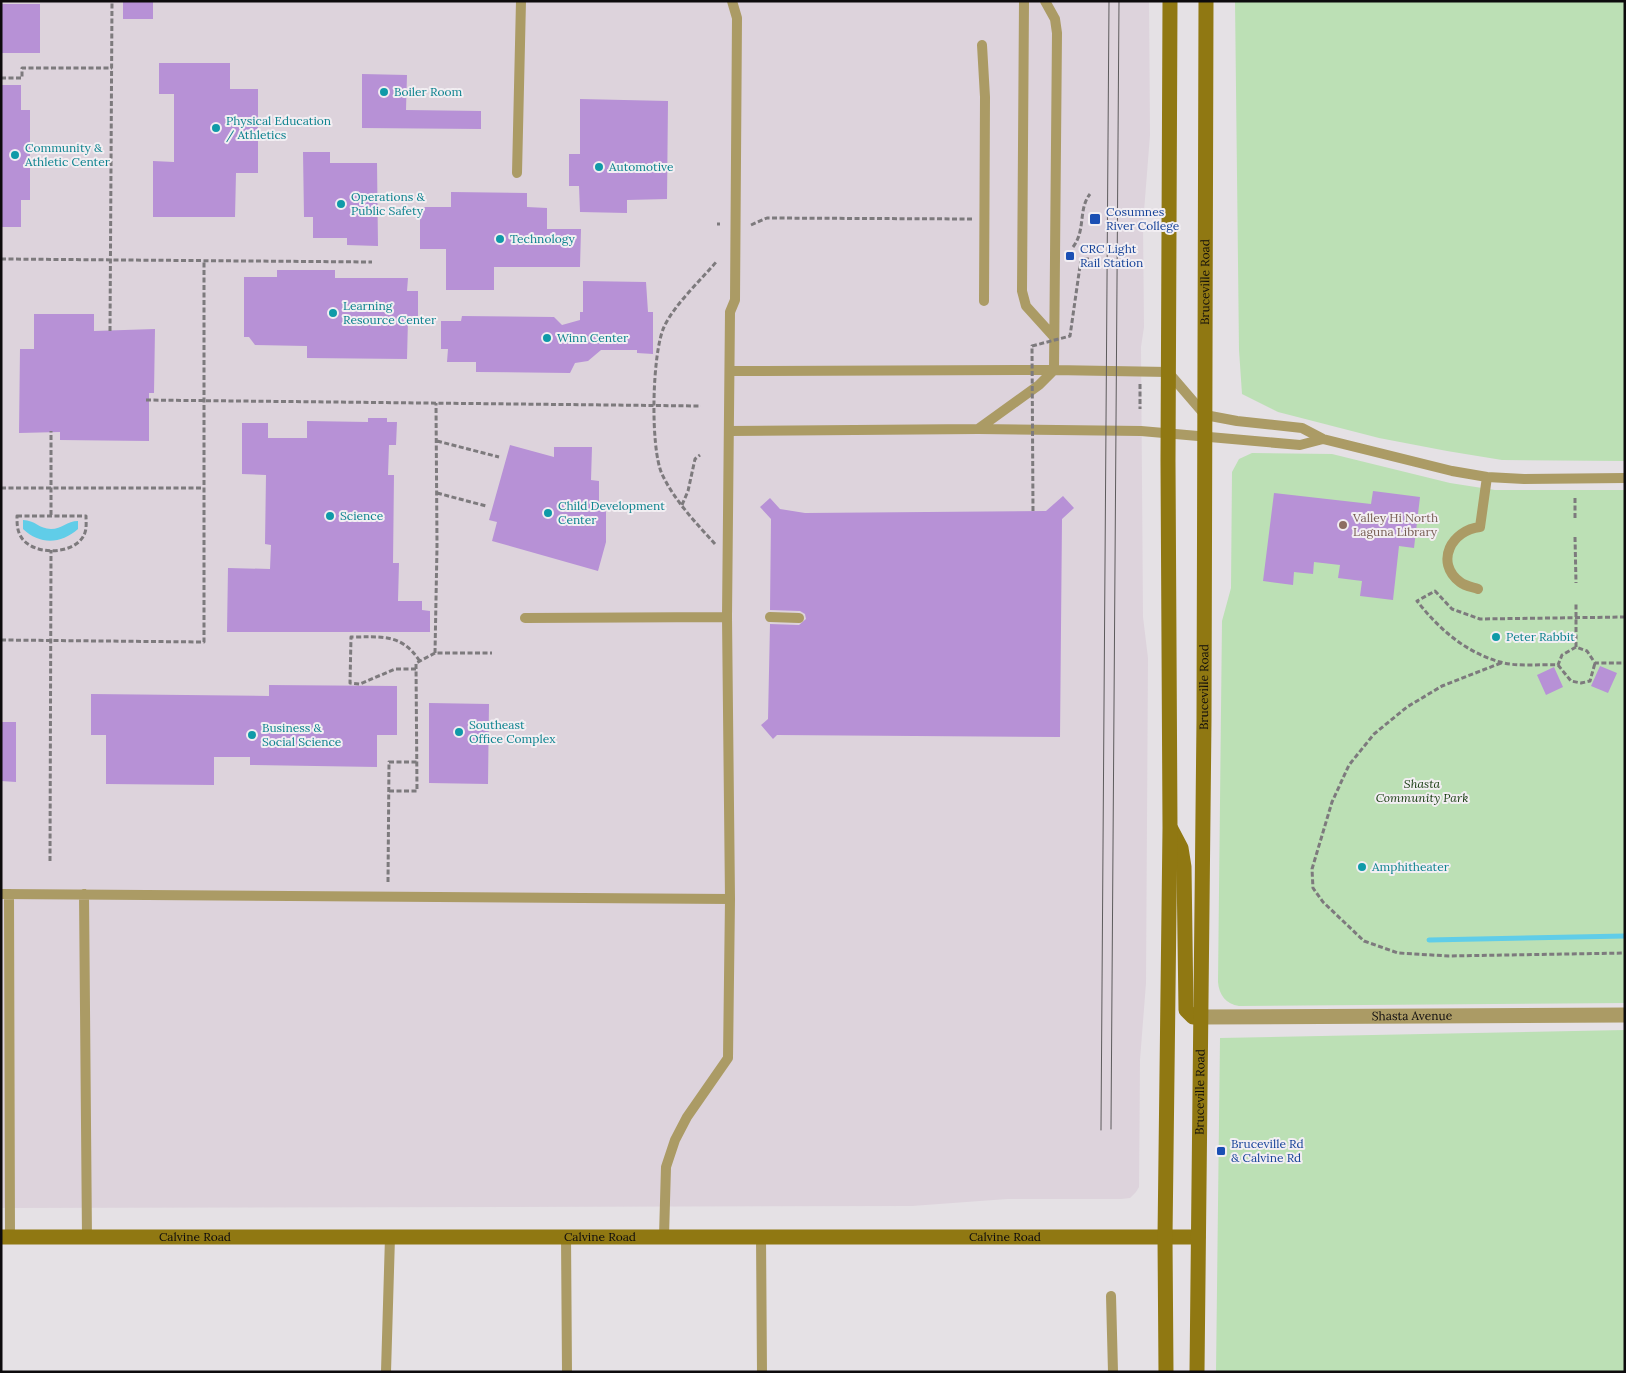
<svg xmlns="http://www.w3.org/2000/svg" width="1626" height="1373" font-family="Lora,serif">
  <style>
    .built { fill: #ddd3dc }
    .green { fill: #bce0b5 }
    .water { fill: #60cde8 }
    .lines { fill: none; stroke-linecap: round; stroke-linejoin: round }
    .stream { stroke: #60cde8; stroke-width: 5 }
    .building { fill: #b791d6 }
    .path { stroke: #7d7a7d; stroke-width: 3; stroke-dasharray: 5 2.5; stroke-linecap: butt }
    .lane { stroke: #ab9b65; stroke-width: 10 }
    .street { stroke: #ab9b65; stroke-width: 15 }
    .secondary { stroke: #907812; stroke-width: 15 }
    .tram { stroke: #5d5b5d; stroke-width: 1 }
    .path-bridge { stroke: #7d7a7d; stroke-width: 3; stroke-dasharray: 5 2.5; stroke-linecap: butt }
    .culture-dot { fill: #0f9aa8; stroke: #f2eef2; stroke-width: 2 }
    .transit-dot { fill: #1a4fb4; stroke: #f2eef2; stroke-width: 2 }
    .education-dot { fill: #8d6e63; stroke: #f2eef2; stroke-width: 2 }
    .labels { text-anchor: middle; stroke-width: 4; stroke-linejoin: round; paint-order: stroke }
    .culture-label { font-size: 12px; fill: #0d838f; stroke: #f2eef2; text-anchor: start }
    .transit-label { font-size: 12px; fill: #164399; stroke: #f2eef2; text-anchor: start }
    .street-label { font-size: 12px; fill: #0d0b0d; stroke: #f2eef2 }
    .education-label { font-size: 12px; fill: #785e54; stroke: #f2eef2; text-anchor: start }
    .park-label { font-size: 12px; font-style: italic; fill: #153a0e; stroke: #f2eef2 }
  </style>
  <rect width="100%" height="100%" fill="#e5e1e5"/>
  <path class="built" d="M1 1H1149L1150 135 1143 224 1144 327 1141 347 1143 617 1148 658 1146 983 1140 1060 1139 1187 1136 1192 1130 1198 1121 1199H1007L912 1206 1 1208Z"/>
  <path class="green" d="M1235 1H1625V461L1502 460 1447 451 1379 438 1278 412 1242 394 1239 350Z
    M1252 453 1332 454 1450 483 1495 490H1625V1003L1239 1006C1226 1004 1219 995 1218 982L1222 621 1231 588 1232 472 1239 459Z
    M1625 1030V1372H1216L1220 1038Z"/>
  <path class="water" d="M23 520C35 520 39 529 51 529 62 529 67 521 78 521V529C61 544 40 545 23 529Z"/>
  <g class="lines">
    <path class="stream" d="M1429 940 1625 936"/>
  </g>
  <path class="building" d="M123 1H153V19H123Z
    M1 4H40V53H1Z
    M159 63H230V89H258V173H236L235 217H153V161L174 162V94H159Z
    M362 74 407 75 406 110 481 111V129L362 128Z
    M1 85H21V110H30V200H21V227H1Z
    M580 99 668 101 667 199 627 200V213L580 212 579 186H569V154H580Z
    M303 152H330V163H377L378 246 347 245V238H313V217H304Z
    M451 192 527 193V207L547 208V229H581L580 267H494V290H446V249H420V207H451Z
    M277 270H335V278H408L407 291H418V319H408L407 359 307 358V346L255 345 249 337H244V277H277Z
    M583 281 646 282 648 312H653V354L637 353V350H601L588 361 575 363 570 373 476 372V362H447L448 349H441V321H461L462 316 554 317 562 325 580 320V312H583Z
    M34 314H94V331L155 329 154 393H149V441L60 440V432L19 433 20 349H34Z
    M368 418H387V422H397L396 445H389L388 475H394L393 563H399L398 601H422V610L430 611V632H227L228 568 270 569 271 545 265 544 266 475 242 474V423H268V438H307V421L368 422Z
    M510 445 554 457V447H592L591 480 599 481V507H606V542L598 571 492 541 497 522 489 520Z
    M1373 491 1420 497 1414 548 1399 546 1393 600 1360 596 1362 581 1338 578 1340 565 1314 562 1313 574 1294 572 1293 585 1263 581 1274 493 1371 504Z
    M1063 496 1074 508 1062 519 1060 737 777 735 773 739 761 725 768 719 770 624 799 625 806 619 805 614 800 611 770 610 771 519 760 507 770 498 780 509 805 513 1046 511Z
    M1600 666 1617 673 1608 693 1591 686Z
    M1554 667 1563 687 1546 695 1537 675Z
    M269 685 397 686V735H377V767L250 765V757H214V785L106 784V735H91V694L269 696Z
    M429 703 489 704 488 784 429 783Z
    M1 722H16V782L1 781Z"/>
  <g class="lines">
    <path class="path" d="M1 78H22V68H112
      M717 224H720
      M751 225 767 218 972 219
      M1073 247C1086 230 1078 209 1090 194
      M1 259 372 262
      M110 331 112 1
      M1140 384V409
      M146 400 701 406
      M437 441 499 457
      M1 488H203
      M437 493 486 506
      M1575 498V518
      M682 505 688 491 695 459 700 455
      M51 515V431
      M17 516H86C86 522 87 529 84 535 74 556 30 556 20 535 17 529 17 523 17 516Z
      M1575 537 1576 583
      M715 544C696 523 674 500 662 474 650 448 652 353 664 327 674 305 701 280 717 261
      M1625 617 1480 619 1452 609 1435 591 1417 601C1439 629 1465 652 1500 662 1515 667 1541 664 1558 665L1562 655 1576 647 1587 651 1595 663H1625
      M1 640 204 642V261
      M1576 647V602
      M435 653 437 546 436 403
      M1501 663 1442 686 1407 707 1374 734 1349 765 1332 802 1312 869 1313 888 1323 902 1364 941 1398 953 1449 956 1625 953
      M1558 665 1571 681 1581 683 1590 681 1595 663
      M416 669H395L360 684 350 683 351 637C380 637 401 633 419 660
      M389 791H417L416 663 435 653H492
      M50 861 51 550
      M388 882 389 762H417"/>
    <path class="lane" d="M1024 1 1022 291 1026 306 1054 337
      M982 45 985 97 984 301
      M517 173 521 1
      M730 371 1054 370 1168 372 1205 415 1237 421 1302 428 1323 439 1452 471 1487 477 1524 479 1625 478
      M978 429 1039 385 1054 370 1057 33 1055 19 1045 1
      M730 431 978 429 1141 431 1300 445 1323 439
      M1478 589C1472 587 1465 586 1460 582 1434 562 1452 530 1480 527L1487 477
      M770 617 799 618
      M525 618 727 617
      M1 894 730 899 727 617 730 312 735 300 737 18 732 1
      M9 894 10 1237
      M84 894 87 1238
      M566 1236 567 1372
      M664 1236 666 1167 675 1140 687 1117 728 1058 730 899
      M761 1236 762 1372
      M1111 1296 1113 1372
      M386 1372 390 1237"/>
    <path class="street" id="s1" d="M1200 1017 1625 1015"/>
    <g class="secondary">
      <path d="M1171 829 1181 848 1184 867 1186 1010 1193 1017H1200"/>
      <path id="s2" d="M1 1237H1198"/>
      <path d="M1166 1372 1165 1237 1170 828 1168 461 1170 1"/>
      <path id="s3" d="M1197 1372 1204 720 1206 1"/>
    </g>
    <path class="tram" d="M1111 1129 1119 1
      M1101 1130 1109 1"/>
    <path class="path-bridge" d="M1033 511 1032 346 1070 336 1081 259H1089"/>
  </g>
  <g class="culture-dot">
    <circle cx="384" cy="92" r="5"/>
    <circle cx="216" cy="128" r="5"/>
    <circle cx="15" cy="155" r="5"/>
    <circle cx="599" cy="167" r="5"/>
    <circle cx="341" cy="204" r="5"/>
    <circle cx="500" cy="239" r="5"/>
    <circle cx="333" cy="313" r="5"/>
    <circle cx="547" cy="338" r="5"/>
    <circle cx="548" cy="513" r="5"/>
    <circle cx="330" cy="516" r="5"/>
    <circle cx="1496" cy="637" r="5"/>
    <circle cx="459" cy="732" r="5"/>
    <circle cx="252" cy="735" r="5"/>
    <circle cx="1362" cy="867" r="5"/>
  </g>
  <g class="transit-dot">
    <rect x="1089" y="213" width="12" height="12" rx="2.5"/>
    <rect x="1065" y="251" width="10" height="10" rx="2.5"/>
    <rect x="1216" y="1146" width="10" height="10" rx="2.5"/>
  </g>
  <circle class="education-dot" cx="1343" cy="525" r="5"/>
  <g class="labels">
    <g class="culture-label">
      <text x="394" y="96">Boiler Room</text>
      <text x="226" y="125">Physical Education<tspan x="226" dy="14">/ Athletics</tspan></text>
      <text x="25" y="152">Community &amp;<tspan x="25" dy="14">Athletic Center</tspan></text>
      <text x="609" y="171">Automotive</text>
      <text x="351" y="201">Operations &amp;<tspan x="351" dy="14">Public Safety</tspan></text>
      <text x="510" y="243">Technology</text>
      <text x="343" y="310">Learning<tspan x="343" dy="14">Resource Center</tspan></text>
      <text x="557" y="342">Winn Center</text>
      <text x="558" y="510">Child Development<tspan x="558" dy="14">Center</tspan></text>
      <text x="340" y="520">Science</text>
      <text x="1506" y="641">Peter Rabbit</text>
      <text x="469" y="729">Southeast<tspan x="469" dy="14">Office Complex</tspan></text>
      <text x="262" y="732">Business &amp;<tspan x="262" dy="14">Social Science</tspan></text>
      <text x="1372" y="871">Amphitheater</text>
    </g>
    <g class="transit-label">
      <text x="1106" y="216">Cosumnes<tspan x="1106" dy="14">River College</tspan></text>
      <text x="1080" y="253">CRC Light<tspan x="1080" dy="14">Rail Station</tspan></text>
      <text x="1231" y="1148">Bruceville Rd<tspan x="1231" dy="14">&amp; Calvine Rd</tspan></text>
    </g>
    <g class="street-label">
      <text dy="4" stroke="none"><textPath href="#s3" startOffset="1090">Bruceville Road</textPath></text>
      <text dy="4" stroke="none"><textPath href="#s3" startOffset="685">Bruceville Road</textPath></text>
      <text dy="4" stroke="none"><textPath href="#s1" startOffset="212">Shasta Avenue</textPath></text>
      <text dy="4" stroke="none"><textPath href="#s3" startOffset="280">Bruceville Road</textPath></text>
      <text dy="4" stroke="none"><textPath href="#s2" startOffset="599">Calvine Road</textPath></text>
      <text dy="4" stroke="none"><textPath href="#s2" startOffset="194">Calvine Road</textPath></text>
      <text dy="4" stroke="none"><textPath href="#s2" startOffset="1004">Calvine Road</textPath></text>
    </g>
    <g class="education-label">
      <text x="1353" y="522">Valley Hi North<tspan x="1353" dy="14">Laguna Library</tspan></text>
    </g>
    <g class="park-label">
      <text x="1422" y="788">Shasta<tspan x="1422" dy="14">Community Park</tspan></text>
    </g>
  </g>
  <rect width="1626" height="1373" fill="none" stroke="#0d0b0d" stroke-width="5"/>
</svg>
